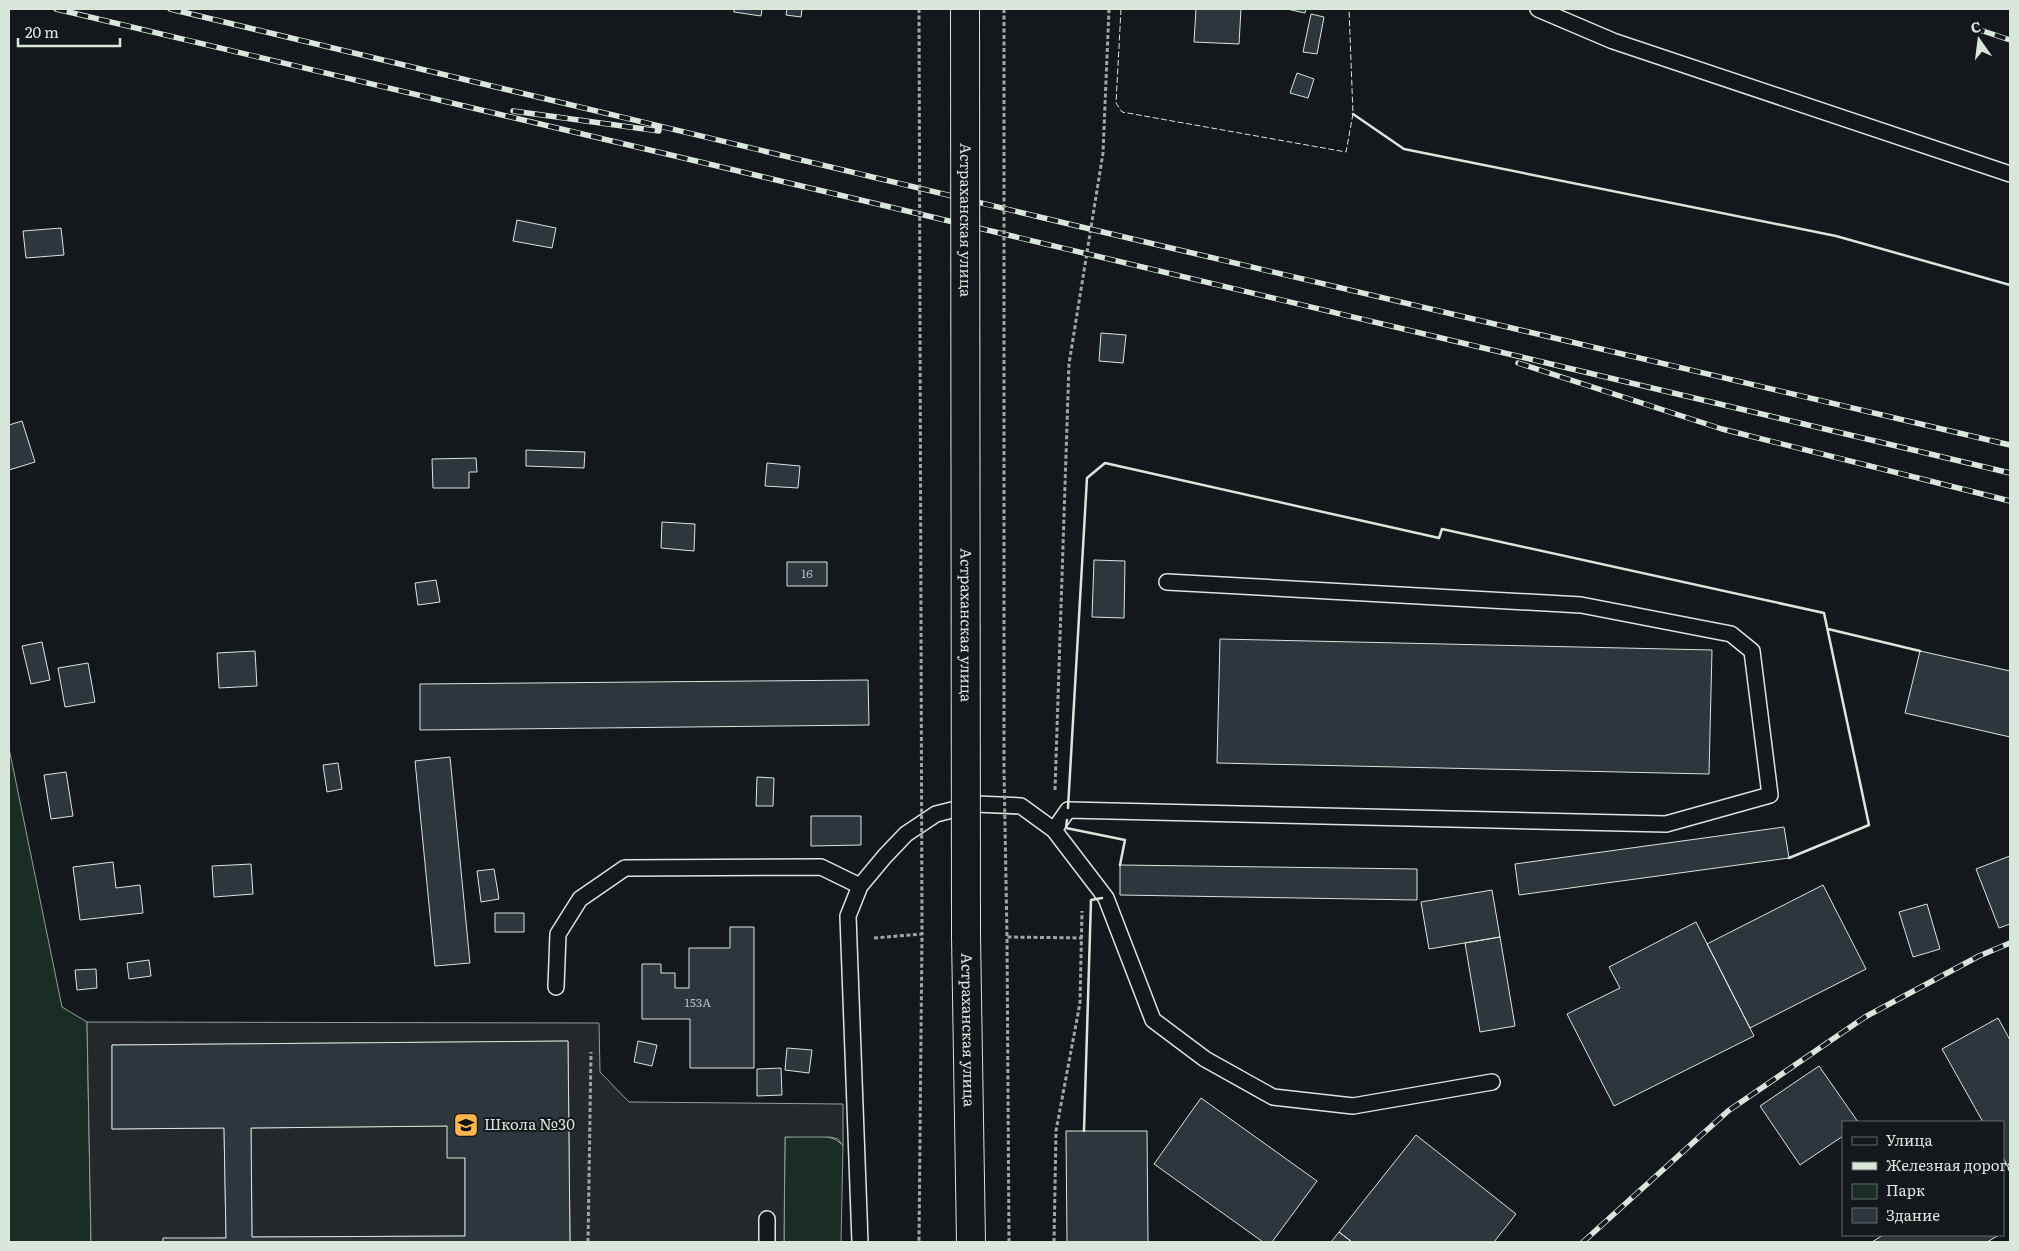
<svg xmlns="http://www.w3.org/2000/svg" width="2019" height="1251" font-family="Literata,serif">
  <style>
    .green { fill: #1a2d24; stroke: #939e99 }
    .parking { fill: #24282b; stroke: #939e99 }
    .building { fill: #2c363c; stroke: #d8e6dc; fill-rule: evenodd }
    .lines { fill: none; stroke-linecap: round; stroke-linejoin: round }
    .service-casing { stroke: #d8e6dc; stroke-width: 18 }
    .primary-casing { stroke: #d8e6dc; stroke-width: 30 }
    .path { stroke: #9da8a2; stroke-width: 3; stroke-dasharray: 4 2.5; stroke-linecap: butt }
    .service { stroke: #14181c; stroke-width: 15 }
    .primary { stroke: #14181c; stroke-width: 28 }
    .rail-casing { stroke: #d8e6dc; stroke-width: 5.5 }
    .rail { stroke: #14181c; stroke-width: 4; stroke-dasharray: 11; stroke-linecap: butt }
    .primary-bridge-casing { stroke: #d8e6dc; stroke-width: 30; stroke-linecap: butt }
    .path-bridge { stroke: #9da8a2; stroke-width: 3; stroke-dasharray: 4 2.5; stroke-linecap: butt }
    .primary-bridge { stroke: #14181c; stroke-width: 28 }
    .fence { stroke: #d8e6dc; stroke-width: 1; stroke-dasharray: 6 2.5; stroke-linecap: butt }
    .wall { stroke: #d8e6dc; stroke-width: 2.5 }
    .labels { text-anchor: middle; stroke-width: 4; stroke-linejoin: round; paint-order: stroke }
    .number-label { font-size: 12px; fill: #adbab4 }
    .street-label { font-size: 15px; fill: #d8e6dc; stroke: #14181c }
    .poi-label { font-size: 15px; fill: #d8e6dc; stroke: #14181c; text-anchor: start }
  </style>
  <rect width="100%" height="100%" fill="#14181c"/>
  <path class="green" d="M9 748 62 1007 87 1022 91 1242H9Z
    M785 1137C803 1137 832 1131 843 1146L841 1242H784Z"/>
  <path class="parking" d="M87 1022 599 1023 600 1072 629 1102 843 1104V1146L838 1139 830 1137H785L784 1242H570L568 1041 112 1045V1129L224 1128 226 1238 163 1239V1242H91Z
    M447 1126 465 1158V1236L252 1237 251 1128Z"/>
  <path class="building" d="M734 9H762L761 16 734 12Z
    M787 9H802L801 17 786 15Z
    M1196 9H1241L1239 44 1194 42Z
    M1287 9H1306L1305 13Z
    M1311 14 1324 17 1317 54 1303 52Z
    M1297 73 1314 79 1308 98 1290 93Z
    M517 220 556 228 552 248 513 241Z
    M61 228 64 255 26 258 23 231Z
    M1101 333 1126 335 1123 363 1099 361Z
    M22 421 35 462 9 470V425Z
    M526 450 585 452 584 468 526 466Z
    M476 458 477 472H469V488H433L432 459Z
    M767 463 800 466 798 488 765 486Z
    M662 522 695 524 694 551 661 548Z
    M1094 560 1125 561 1124 618 1092 617Z
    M787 562H827V586H787Z
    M436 580 440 602 418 605 415 583Z
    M1220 639 1712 650 1709 774 1217 763Z
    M42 642 50 680 31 684 22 646Z
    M255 651 257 686 219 688 217 653Z
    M1920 651 2010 671V737L1905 713Z
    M88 663 95 702 65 707 58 668Z
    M868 680 869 725 420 730V684Z
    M450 757 470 963 435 966 415 761Z
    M338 763 342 789 327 792 323 765Z
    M66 772 73 816 51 819 44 775Z
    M757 777 774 778 773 806H756Z
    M811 816H861V845L811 846Z
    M1784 827 1789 858 1519 895 1515 864Z
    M2010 856V924L1999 928 1976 869Z
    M113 862 116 888 140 885 143 913 80 920 73 867Z
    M251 864 253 894 214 897 212 866Z
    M1120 865 1417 869V900L1120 895Z
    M494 869 499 899 481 902 477 871Z
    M1823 885 1866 969 1750 1028 1707 944Z
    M1492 890 1500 937 1429 949 1421 902Z
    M1927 904 1940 949 1913 957 1899 912Z
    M495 913H524V932H495Z
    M1696 922 1754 1036 1614 1106 1567 1014 1620 988 1609 967Z
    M730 927H754V1068H690V1019H642V964H661V973H675V988H689V948H730Z
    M1500 937 1515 1026 1480 1032 1465 943Z
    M149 960 151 976 129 979 127 963Z
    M96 969 97 988 77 990 75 970Z
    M1998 1018 2010 1040V1171L2003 1157V1122H1983L1942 1049Z
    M568 1041 570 1242H163V1238H226L224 1128 112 1129V1045ZM447 1126V1158H465V1236L252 1237 251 1128Z
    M638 1041 657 1045 652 1066 634 1062Z
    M787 1048 812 1050 809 1073 785 1070Z
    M1819 1066 1858 1122H1843V1136L1800 1165 1760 1106Z
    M781 1068 782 1095 757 1096V1069Z
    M1201 1098 1317 1181 1272 1242H1263L1154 1164Z
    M1066 1131H1147L1148 1242H1067Z
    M1416 1135 1516 1214 1494 1242H1352L1339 1232Z
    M1339 1232 1352 1242H1331Z
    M1883 1235H1999L1987 1242H1872Z"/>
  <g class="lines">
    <defs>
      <path id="service" d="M1538 9 1613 41 2010 174
        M1054 830 1068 810 1666 824 1770 795 1752 651 1731 634 1581 605 1167 582
        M556 987 558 934 580 899 625 868 821 867 860 886
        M767 1242V1219
        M860 1242 848 916 860 886 885 856 906 834 936 814 976 804 1021 806 1054 830 1106 898 1153 1020 1205 1059 1273 1097 1353 1106 1492 1082"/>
      <g id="primary">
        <path id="s1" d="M966 935 971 1242"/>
      </g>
    </defs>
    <use href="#service" class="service-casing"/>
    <use href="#primary" class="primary-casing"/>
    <path class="path" d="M1055 790 1069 364 1103 153 1109 9
      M874 938 922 934 919 1242
      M588 1242 591 1052
      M1009 1242 1007 937 1082 938
      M1054 1242 1056 1131 1080 1003 1082 911"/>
    <use href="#service" class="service"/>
    <use href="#primary" class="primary"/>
    <defs>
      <path id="rail" d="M56 9 2010 473
        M170 9 1090 229 2010 445
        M1974 28 2010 40
        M513 111 659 131
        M1518 363 1722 429 2010 501
        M1583 1242 1728 1111 1865 1017 1979 956 2010 943"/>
    </defs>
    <use href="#rail" class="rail-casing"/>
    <use href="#rail" class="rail"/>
    <defs>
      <g id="primary-bridge">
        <path id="s2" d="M965 9 966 935"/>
      </g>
    </defs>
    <use href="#primary-bridge" class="primary-bridge-casing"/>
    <path class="path-bridge" d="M919 9 922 934
      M1004 9V769L1007 937"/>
    <use href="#primary-bridge" class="primary-bridge"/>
    <path class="fence" d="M1121 9 1116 103 1122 112 1346 152 1353 114 1349 9"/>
    <path class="wall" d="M1353 114 1404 149 1836 236 2010 285
      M1828 629 1920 651
      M1068 808 1087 478 1105 463 1439 538 1442 529 1824 613 1869 825 1789 858
      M1067 820 1066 828 1125 840 1120 865
      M1084 1131 1091 900 1102 898"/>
  </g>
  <defs>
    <symbol id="school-square" viewBox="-11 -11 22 22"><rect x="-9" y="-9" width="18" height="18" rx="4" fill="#ffb74d" stroke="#14181c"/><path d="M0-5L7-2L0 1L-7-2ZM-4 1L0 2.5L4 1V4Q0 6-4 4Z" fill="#111"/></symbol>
  </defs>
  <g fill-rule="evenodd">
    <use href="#school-square" x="452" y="1111" width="28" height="28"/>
  </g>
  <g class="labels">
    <g class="number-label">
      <text x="807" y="578">16</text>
      <text x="698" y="1007">153А</text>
    </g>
    <g class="street-label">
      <text dy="5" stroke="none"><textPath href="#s2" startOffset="211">Астраханская улица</textPath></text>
      <text dy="5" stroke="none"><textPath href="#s2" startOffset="616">Астраханская улица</textPath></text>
      <text dy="5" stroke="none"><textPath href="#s1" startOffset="95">Астраханская улица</textPath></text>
    </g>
    <g class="poi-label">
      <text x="484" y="1130">Школа №30</text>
    </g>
  </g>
  <rect width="2019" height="1251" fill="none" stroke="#d8e6dc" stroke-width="20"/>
  <rect x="1842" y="1121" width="162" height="115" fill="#14181c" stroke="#626a69"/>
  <rect x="1852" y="1137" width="25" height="8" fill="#14181c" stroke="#626a69"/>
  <text x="1886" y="1146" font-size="15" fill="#d8e6dc">Улица</text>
  <rect x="1852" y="1162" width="25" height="8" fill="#d8e6dc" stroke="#626a69"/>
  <text x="1886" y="1171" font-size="15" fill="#d8e6dc">Железная дорога</text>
  <rect x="1852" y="1184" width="25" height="15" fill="#1a2d24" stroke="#626a69"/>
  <text x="1886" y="1196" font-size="15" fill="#d8e6dc">Парк</text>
  <rect x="1852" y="1208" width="25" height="15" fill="#2c363c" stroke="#626a69"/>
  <text x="1886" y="1221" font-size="15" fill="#d8e6dc">Здание</text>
  <g transform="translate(1979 40) rotate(346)" stroke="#14181c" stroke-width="4" paint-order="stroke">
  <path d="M0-4L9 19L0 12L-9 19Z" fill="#d8e6dc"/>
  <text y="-8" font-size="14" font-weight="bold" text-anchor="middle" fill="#d8e6dc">С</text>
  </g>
  <path d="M18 38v8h102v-8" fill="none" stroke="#d8e6dc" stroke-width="2.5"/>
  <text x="25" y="38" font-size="15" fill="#d8e6dc" stroke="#14181c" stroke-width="4" paint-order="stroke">20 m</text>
</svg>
